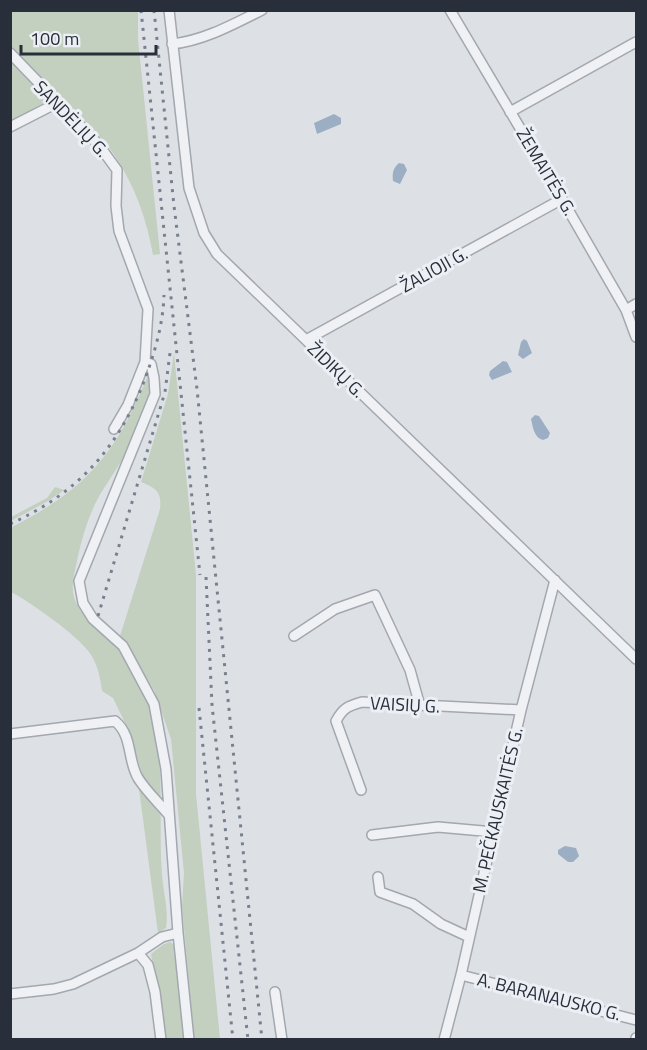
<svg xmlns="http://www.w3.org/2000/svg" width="647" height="1050" font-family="'Titillium Web',sans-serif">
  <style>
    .green { fill: #c3cfbf }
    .water { fill: #9baec3 }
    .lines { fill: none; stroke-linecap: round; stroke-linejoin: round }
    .minor-casing { stroke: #a3a8af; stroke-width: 12 }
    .minor { stroke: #f0f1f4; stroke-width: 9 }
    .rail { stroke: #78808e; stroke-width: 3; stroke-dasharray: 3 6; stroke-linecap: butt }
    .labels { text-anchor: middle; stroke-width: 6; stroke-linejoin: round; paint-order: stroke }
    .street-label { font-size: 18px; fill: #282f3b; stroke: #eceff4 }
  </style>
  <rect width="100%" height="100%" fill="#dde1e6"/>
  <path class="green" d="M11 11H138V39L160 254 153 255C147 220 135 186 115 156 100 133 77 114 58 95L11 121Z
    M174 353 196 575V794L220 1039H194L182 906 184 873 171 739 154 690 120 636 160 509C162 492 156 488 141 482L168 394Z
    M148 375 151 386 150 395C143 412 138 430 130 446 120 466 105 484 95 504 87 521 82 538 78 556 76 567 72 580 73 591 75 614 100 629 114 644 123 655 133 669 139 682 170 738 157 812 162 874 163 892 169 910 166 928L158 933 139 789 142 773 127 727 113 698 102 691C100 677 98 664 89 652 78 636 29 601 11 592L10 528C86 490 117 453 148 375Z
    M55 487 64 490 48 501 11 521V517L47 498Z
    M170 942 174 945 176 949 184 1039H165L151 954 164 944Z"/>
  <path class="water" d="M334 114 341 118V124L317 134 314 123Z
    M399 163 404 164 407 170 400 184 393 181C392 174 393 168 399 163Z
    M524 339 527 341 532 353 523 359 518 355 521 342Z
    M503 361 507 362 512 372 492 380 489 375 490 371Z
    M535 415 539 416 550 433 548 438 543 440C534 438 533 427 531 419Z
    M565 846 576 848 579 856 573 862H568L558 854V850Z"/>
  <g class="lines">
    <defs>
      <path id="minor" d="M169 10 189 188 204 233 217 254 636 659
        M450 10 562 199 626 310 636 337
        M172 44C203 41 234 24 262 10
        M10 53 98 144 117 170 116 206 119 231 148 309 145 362 128 405 114 429
        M510 112 636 42
        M10 127 57 103
        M626 310 636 304
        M306 340 562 199
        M294 636 335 609 375 595 410 670 420 706
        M10 734 115 721C133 736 127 759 138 778 146 791 159 803 169 815
        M361 790 336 721C343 708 348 706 362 702L521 710
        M372 835 438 827 494 832
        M378 877 380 892 413 904 441 924 469 937
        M178 933 189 1040
        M138 953 148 965 155 992 161 1040
        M461 975 636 1020
        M275 992 282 1040
        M10 994 54 989 73 984 138 953 162 937 178 933 166 769 154 704 123 646 93 619 83 603 79 581 155 394 154 378 151 364 145 362
        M444 1040 461 975 521 710 555 580
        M636 1040V1038"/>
    </defs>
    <use href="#minor" class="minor-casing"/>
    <use href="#minor" class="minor"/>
    <path class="rail" d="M141 10 200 575
      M154 10 174 206 197 389 262 1040
      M10 524C76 494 116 451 143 384 154 355 163 326 164 295
      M206 577 212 705 248 1040
      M98 616 165 392 170 353
      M199 708 233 1040"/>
  </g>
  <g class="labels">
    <g class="street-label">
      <text transform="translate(71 119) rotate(46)" y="6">SANDĖLIŲ G.</text>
      <text transform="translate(546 172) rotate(59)" y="6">ŽEMAITĖS G.</text>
      <text transform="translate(434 270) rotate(-29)" y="6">ŽALIOJI G.</text>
      <text transform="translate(336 370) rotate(44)" y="6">ŽIDIKŲ G.</text>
      <text transform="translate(405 705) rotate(3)" y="6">VAISIŲ G.</text>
      <text transform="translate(498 810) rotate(-77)" y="6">M. PEČKAUSKAITĖS G.</text>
      <text transform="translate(549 997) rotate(14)" y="6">A. BARANAUSKO G.</text>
    </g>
  </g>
  <rect width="647" height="1050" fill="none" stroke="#282f3b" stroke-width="24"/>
  <path d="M21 45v9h135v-9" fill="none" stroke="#282f3b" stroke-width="3"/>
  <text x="30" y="45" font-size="18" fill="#282f3b" stroke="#eceff4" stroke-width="4.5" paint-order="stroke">100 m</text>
</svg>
